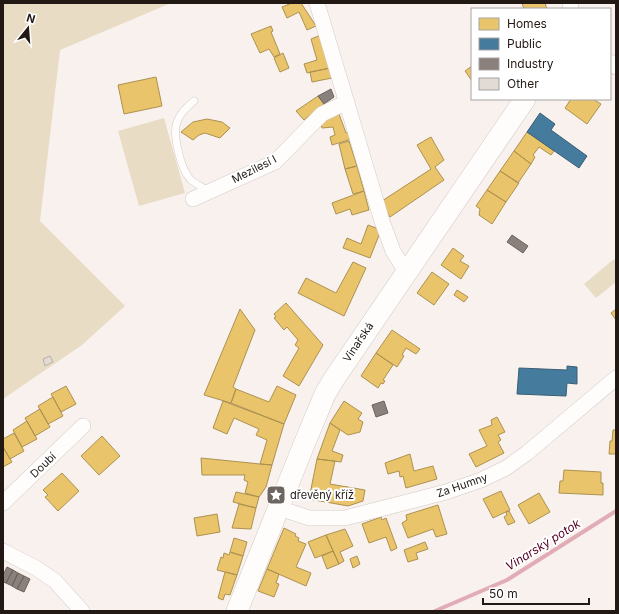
<svg xmlns="http://www.w3.org/2000/svg" width="619" height="614" font-family="Inter,sans-serif">
  <style>
    .green { fill: #e9dcc5 }
    .homes { fill: #e9c46a; stroke: #ad9150 }
    .public { fill: #457b9d; stroke: #3a5e74 }
    .industry { fill: #8a817c; stroke: #6b625d }
    .lines { fill: none; stroke-linecap: round; stroke-linejoin: round }
    .stream { stroke: #e1acb6; stroke-width: 4 }
    .building { fill: #e1dad5; stroke: #b6b0aa }
    .lane-casing { stroke: #d0c9c5; stroke-width: 8 }
    .street-casing { stroke: #d0c9c5; stroke-width: 16 }
    .secondary-casing { stroke: #d0c9c5; stroke-width: 22 }
    .lane { stroke: #fefdfc; stroke-width: 7 }
    .street { stroke: #fefdfc; stroke-width: 15 }
    .secondary { stroke: #fefdfc; stroke-width: 21 }
    .labels { text-anchor: middle; stroke-width: 4; stroke-linejoin: round; paint-order: stroke }
    .street-label { font-size: 11px; fill: #221915; stroke: #fff }
    .poi-label { font-size: 11px; fill: #221915; stroke: #fff; text-anchor: start }
    .water-label { font-size: 12px; font-style: italic; fill: #560022; stroke: #fff }
  </style>
  <rect width="100%" height="100%" fill="#f8f1ee"/>
  <path class="green" d="M3 3H171L60 50 40 221 125 306 82 345 3 399Z
    M164 118 185 193 139 206 118 131Z
    M614 259 616 262V282L596 298 584 284Z"/>
  <path class="homes" d="M292 3H301L316 26 307 30 299 12 287 18 282 7Z
    M522 3H545L547 9H524Z
    M271 26 273 31 271 32 280 54 274 57 269 49 260 53 251 34Z
    M321 35 330 68 307 73 304 64 317 60 311 39Z
    M283 53 289 68 280 72 274 58Z
    M472 66V81L465 71Z
    M330 68 332 78 312 82 310 72Z
    M156 77 162 106 124 114 118 85Z
    M318 96 324 104 304 120 296 111Z
    M571 99H593L601 104 587 124 565 108Z
    M339 114 346 133 352 130 355 138 332 145 330 137 335 135 333 127 322 128 320 122Z
    M207 119 222 122 230 128 220 138 205 133 199 135 193 140 181 132 193 122Z
    M527 132 554 151 551 155 539 147 533 155 535 157 531 164 514 151Z
    M431 137 444 160 435 167 444 180 390 217 384 208 382 201 431 169 417 145Z
    M349 141 357 166 345 169 339 144Z
    M514 151 531 164 518 183 500 171Z
    M357 166 364 191 353 194 345 169Z
    M500 171 519 183 506 202 487 190Z
    M487 190 506 202 492 224 479 215 480 209 476 206Z
    M364 191 369 210 352 215 350 209 336 214 332 203Z
    M368 225 381 230 370 258 343 248 347 238 361 244Z
    M453 248 464 256 460 261 469 266 461 279 441 265Z
    M353 262 366 268 344 316 298 293 306 278 336 293Z
    M432 272 449 284 434 305 417 293Z
    M457 290 468 297 464 302 454 295Z
    M286 303 323 345 299 386 283 376 299 348 295 345 298 340 287 327 284 330 274 318 276 317 274 314Z
    M240 309 255 330 233 387 236 389 231 403 204 395Z
    M616 309V320L611 313Z
    M392 330 420 349 416 354 406 348 402 355 404 356 397 367 376 353Z
    M376 353 393 365 383 380 385 381 383 384 381 383 378 388 361 376Z
    M66 386 76 404 61 412 51 394Z
    M277 386 296 395 284 424 231 403 236 389 269 402Z
    M53 397 63 416 48 424 38 406Z
    M223 401 284 424 272 465 260 464 267 440 256 435 259 429 234 418 227 434 213 428Z
    M344 401 362 413 358 419 363 422 360 432 348 435 330 423Z
    M40 409 50 427 35 436 25 418Z
    M497 417 505 432 498 435 501 440 498 442 504 453 476 467 469 454 487 446 479 430 492 425 491 420Z
    M27 421 37 439 22 447 13 430Z
    M330 423 340 430 332 451 343 455 341 462 317 459Z
    M613 430H616V454H609L610 441H612Z
    M14 433 24 451 10 459 3 447V439Z
    M102 436 120 456 99 475 81 456Z
    M3 447 12 462 3 467Z
    M410 454 414 471 433 466 437 479 406 488 403 476 400 477 399 471 388 474 385 463Z
    M201 458 260 464 272 465 266 487 259 497 245 493 248 482 244 480 245 475H202Z
    M317 459 335 461 330 484 365 490 363 501 348 506 309 499Z
    M564 470 601 472V483H603V495L559 493 560 481H563Z
    M62 473 79 491 58 511 45 497 48 495 43 490Z
    M501 491 510 510 493 518 483 499Z
    M236 492 259 497 256 508 233 502Z
    M539 493 550 512 529 524 518 505Z
    M239 504 256 508 251 529 232 528Z
    M438 505 447 534 436 537 433 529 408 538 402 523 407 520 406 515Z
    M509 511 515 522 508 525 504 517 507 515 506 512Z
    M217 514 220 532 197 536 194 518Z
    M381 517 382 520 386 518 397 548 391 551 386 537 369 543 362 524Z
    M284 528 296 534 295 536 299 538 298 541 306 544 296 567 311 573 306 586 267 569Z
    M345 529 353 546 340 552 344 561 339 564 326 535Z
    M326 535 333 551 315 558 308 542Z
    M234 538 247 542 243 556 230 552Z
    M425 542 428 549 416 553 418 559 408 562 404 550Z
    M333 551 339 564 327 569 322 556Z
    M230 552 243 556 237 575 217 570 221 557 223 558 224 553 229 555Z
    M357 556 360 564 353 568 350 559Z
    M267 569 279 574 276 583 279 584 274 597 258 591Z
    M225 572 237 575 230 595 225 594 223 600 218 598Z"/>
  <path class="public" d="M540 113 555 124 551 130 587 156 579 168 527 132Z
    M567 366 577 367V384L567 383 566 396 517 394 519 368 567 370Z"/>
  <path class="industry" d="M331 89 334 97 324 104 318 96Z
    M512 235 528 246 523 253 507 242Z
    M384 401 388 413 376 417 372 405Z
    M7 567 13 570 6 583 3 582V575Z
    M13 570 18 573 12 586 6 583Z
    M18 573 24 576 17 589 12 586Z
    M24 576 30 579 24 592 17 589Z"/>
  <g class="lines">
    <path class="stream" d="M435 611 507 580 616 511"/>
  </g>
  <path class="building" d="M50 356 53 362 45 366 43 359Z"/>
  <g class="lines">
    <defs>
      <path id="lane" d="M194 101C187 107 180 113 177 122 172 135 181 169 190 179 195 184 203 187 208 191"/>
      <path id="street" d="M317 3 382 221 393 251 406 272
        M570 3 571 9
        M610 62 616 67
        M193 199 275 162 322 114 347 102
        M3 503 83 426
        M279 508 309 518H345L446 492 481 480 506 468 527 453 616 378
        M3 551 36 568 55 581 82 611"/>
      <path id="secondary" d="M237 611 303 447 325 394 334 379 525 99"/>
    </defs>
    <use href="#lane" class="lane-casing"/>
    <use href="#street" class="street-casing"/>
    <use href="#secondary" class="secondary-casing"/>
    <use href="#lane" class="lane"/>
    <use href="#street" class="street"/>
    <use href="#secondary" class="secondary"/>
  </g>
  <defs>
    <symbol id="sight-square" viewBox="-11 -11 22 22"><rect x="-9" y="-9" width="18" height="18" rx="4" fill="#6d6561" stroke="#fff"/><path d="M0-6L1.8-2.2L6-1.7L2.9 1.2L3.7 5.4L0 3.3L-3.7 5.4L-2.9 1.2L-6-1.7L-1.8-2.2Z" fill="#fff"/></symbol>
  </defs>
  <g fill-rule="evenodd">
    <use href="#sight-square" x="265" y="484" width="22" height="22"/>
  </g>
  <g class="labels">
    <g class="street-label">
      <text transform="translate(254 169) rotate(-27)" y="4">Mezilesí I</text>
      <text transform="translate(358 342) rotate(-56)" y="4">Vinařská</text>
      <text transform="translate(43 465) rotate(-44)" y="4">Doubí</text>
      <text transform="translate(462 485) rotate(-19)" y="4">Za Humny</text>
    </g>
    <g class="poi-label">
      <text x="290" y="499">dřevěný kříž</text>
    </g>
    <g class="water-label">
      <text transform="translate(543 545) rotate(-32)" y="4">Vinarský potok</text>
    </g>
  </g>
  <rect width="619" height="614" fill="none" stroke="#221915" stroke-width="8"/>
  <rect x="471" y="8" width="140" height="92" fill="#ffffff" stroke="#a7a3a1"/>
  <rect x="479" y="18" width="20" height="12" fill="#e9c46a" stroke="#a7a3a1"/>
  <text x="507" y="28" font-size="12" fill="#221915">Homes</text>
  <rect x="479" y="38" width="20" height="12" fill="#457b9d" stroke="#a7a3a1"/>
  <text x="507" y="48" font-size="12" fill="#221915">Public</text>
  <rect x="479" y="58" width="20" height="12" fill="#8a817c" stroke="#a7a3a1"/>
  <text x="507" y="68" font-size="12" fill="#221915">Industry</text>
  <rect x="479" y="78" width="20" height="12" fill="#e1dad5" stroke="#a7a3a1"/>
  <text x="507" y="88" font-size="12" fill="#221915">Other</text>
  <g transform="translate(28 28) rotate(17)" stroke="#ffffff" stroke-width="3" paint-order="stroke">
  <path d="M0-3L7 15L0 10L-7 15Z" fill="#221915"/>
  <text y="-6" font-size="11" font-weight="bold" text-anchor="middle" fill="#221915">N</text>
  </g>
  <path d="M483 598v6h106v-6" fill="none" stroke="#221915" stroke-width="2"/>
  <text x="489" y="598" font-size="12" fill="#221915" stroke="#ffffff" stroke-width="3" paint-order="stroke">50 m</text>
</svg>
